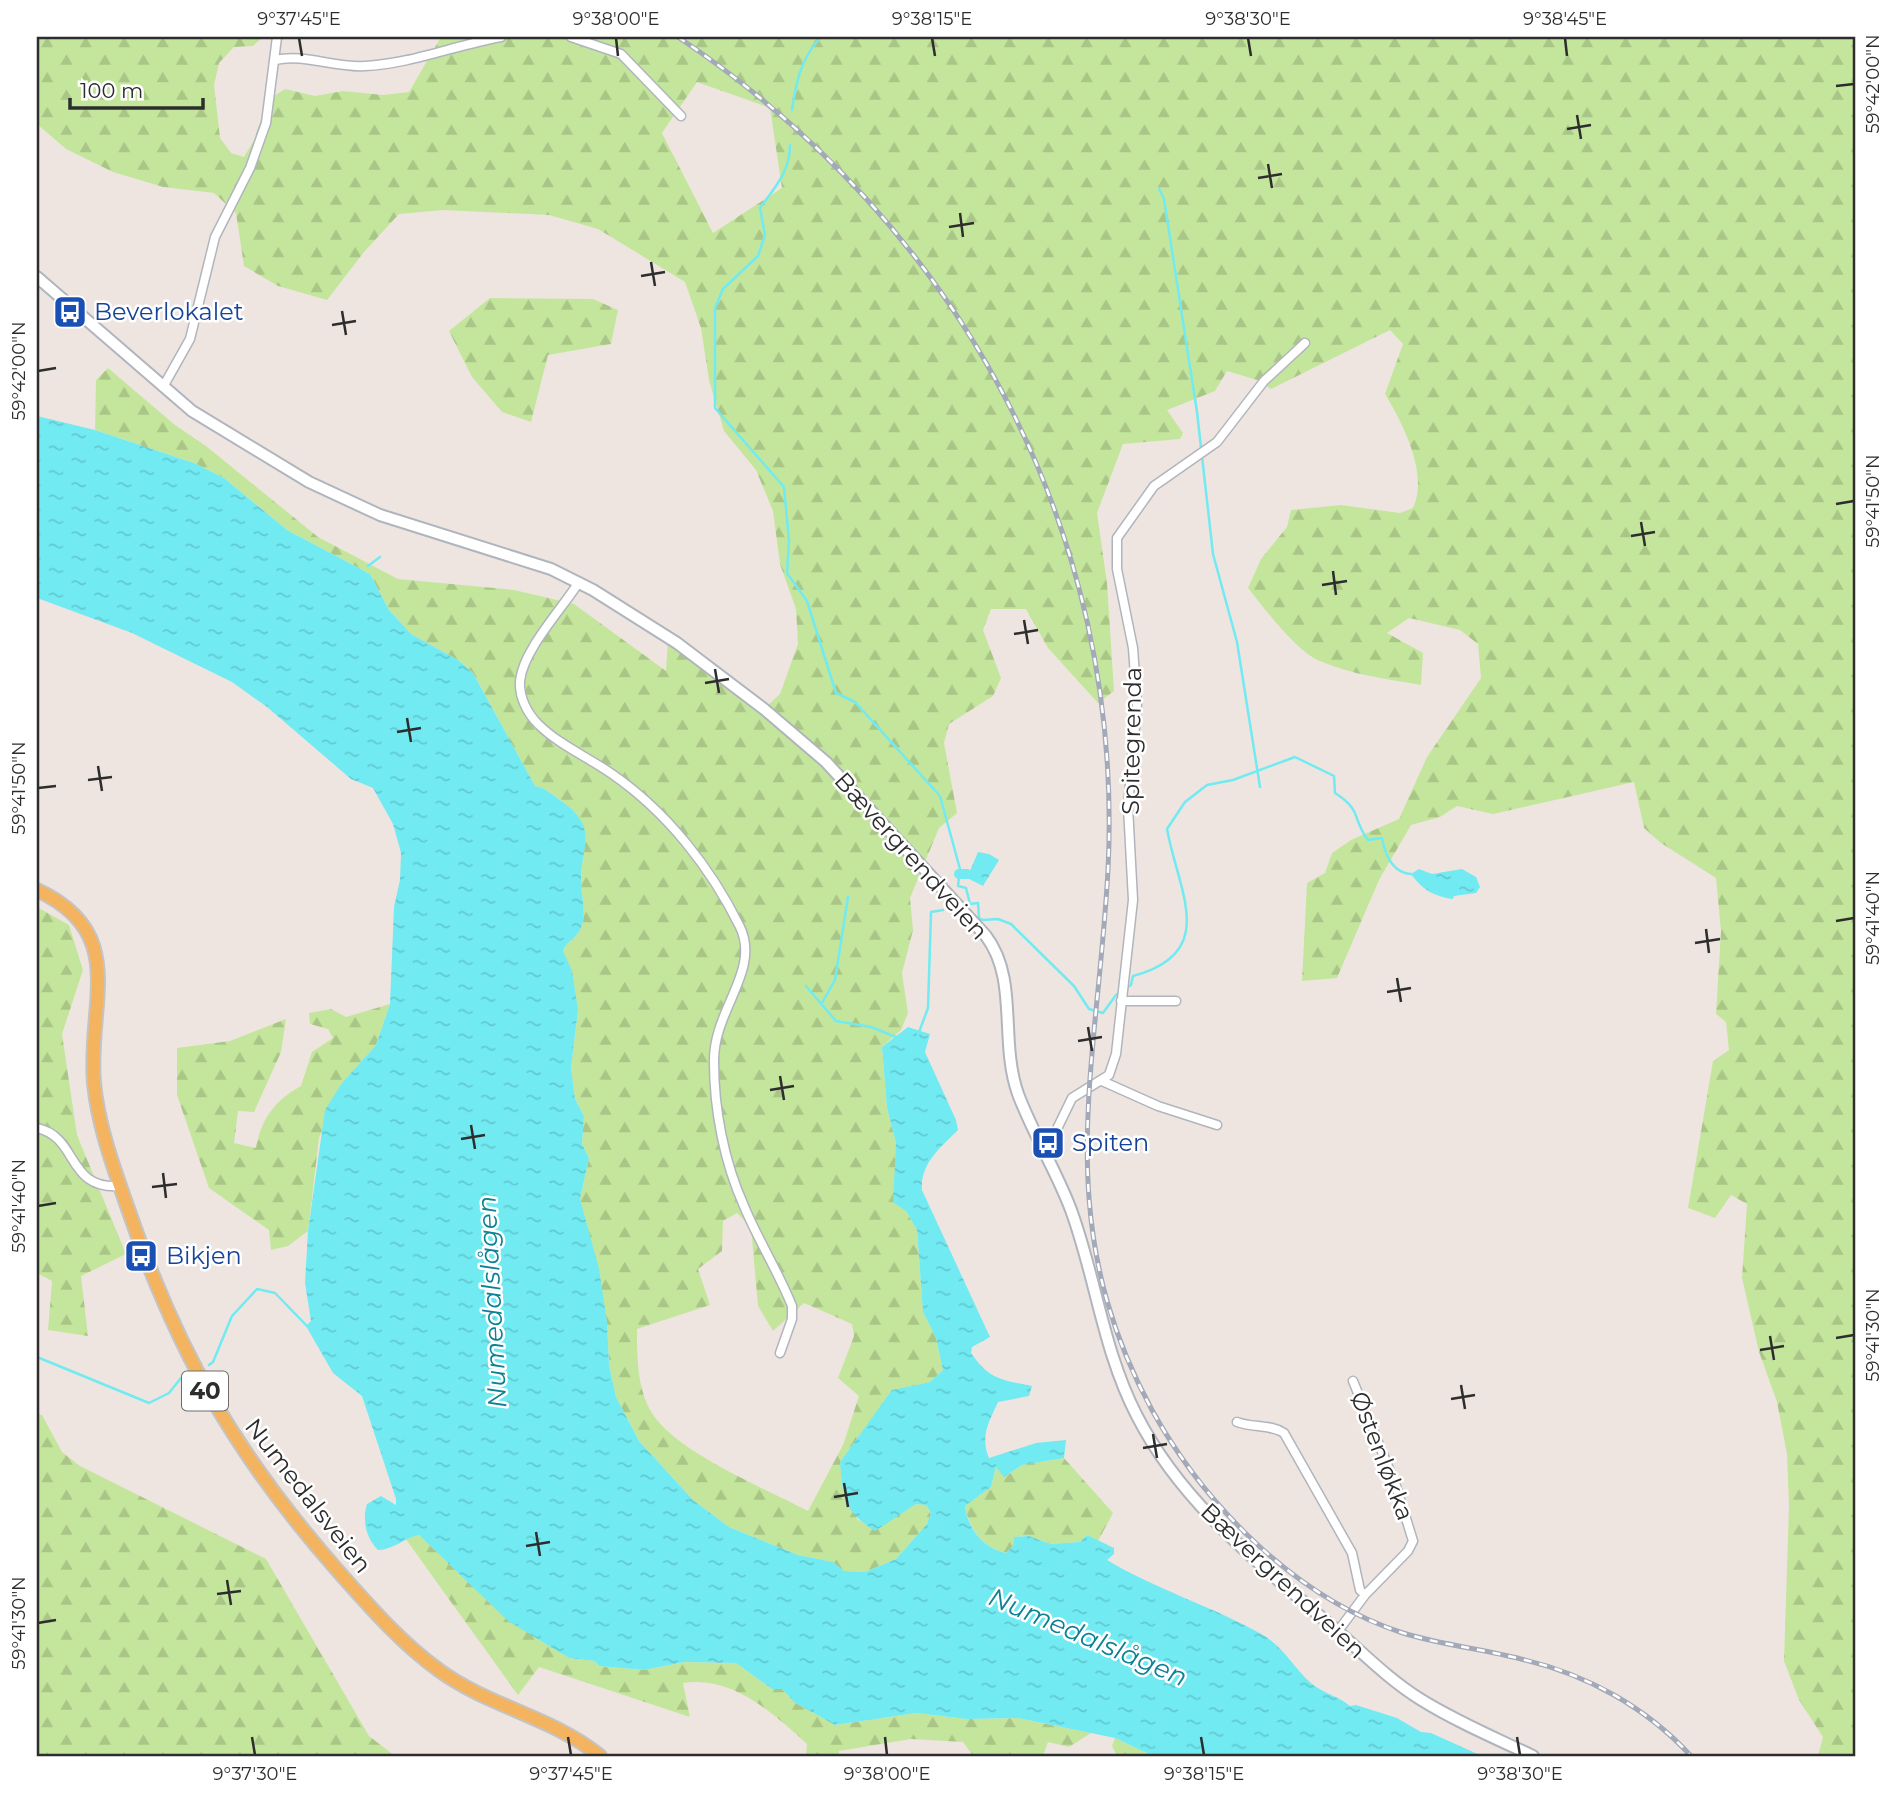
<svg xmlns="http://www.w3.org/2000/svg" width="1892" height="1793" font-family="Montserrat,sans-serif">
  <style>
    .forest { fill: url(#forest-firs); fill-rule: evenodd }
    .water { fill: url(#water-ripples) }
    .lines { fill: none; stroke-linecap: round; stroke-linejoin: round }
    .stream { stroke: #71eaf2; stroke-width: 2.5 }
    .canal { stroke: #71eaf2; stroke-width: 10 }
    .street-casing { stroke: #b0b5bd; stroke-width: 11 }
    .secondary-casing { stroke: #b0b5bd; stroke-width: 14 }
    .primary-casing { stroke: #c4c4c4; stroke-width: 16 }
    .street { stroke: #fff; stroke-width: 8 }
    .secondary { stroke: #fff; stroke-width: 10 }
    .primary { stroke: #f4b45f; stroke-width: 12 }
    .rail-casing { stroke: #a2a9b8; stroke-width: 5 }
    .rail { stroke: #fff; stroke-width: 2.5; stroke-dasharray: 8; stroke-linecap: butt }
    .ticks { fill: none; stroke: #2d2d2d; stroke-width: 2.5 }
    .labels { text-anchor: middle; stroke-width: 5; stroke-linejoin: round; paint-order: stroke }
    .shield { fill: #fff; stroke: #6c6c6c; stroke-width: 2 }
    .shield-label { font-size: 23px; font-weight: bold; fill: #2d2d2d }
    .transit-label { font-size: 24px; fill: #164399; stroke: #fff; text-anchor: start }
    .street-label { font-size: 24px; fill: #2d2d2d; stroke: #fff }
    .water-label { font-size: 26px; font-style: italic; fill: #0b8295; stroke: #fff }
    .neatline { fill: none; stroke: #2d2d2d; stroke-width: 2.5 }
    .ticks-label { font-size: 18px; text-anchor: middle; fill: #2d2d2d }
  </style>
  <defs>
    <pattern id="forest-firs" width="22" height="20" patternUnits="userSpaceOnUse" patternTransform="scale(1.75)"><rect width="22" height="20" fill="#c4e69c"/><path d="M5 1l3.5 6h-7zM16 11l3.5 6h-7z" fill="#a9c687"/></pattern>
    <pattern id="water-ripples" width="26" height="14" patternUnits="userSpaceOnUse" patternTransform="scale(1.75)"><rect width="26" height="14" fill="#71eaf2"/><path d="M2 4q2-2 4 0t4 0M15 11q2-2 4 0t4 0" fill="none" stroke="#62c9d0"/></pattern>
  </defs>
  <rect width="100%" height="100%" fill="#efe5e0"/>
  <path class="forest" d="M37 37H263L253 46 234 47 219 63 214 85 220 138 231 153 244 157 254 140 268 100 285 89 315 96 343 91 383 95 409 92 441 37H1855V1756H1818L1823 1737 1799 1700 1784 1661 1789 1505 1787 1454 1777 1402 1759 1352 1742 1278 1747 1204 1731 1195 1715 1218 1688 1208 1713 1061 1729 1050 1726 1022 1716 1014 1721 931 1716 878 1661 843 1644 828 1634 782 1493 814 1457 806 1440 817 1411 825 1379 880 1337 978 1302 981 1307 883 1325 873 1332 853 1351 840 1399 819 1427 757 1481 678 1478 644 1460 630 1409 618 1387 633 1423 653 1421 685C1388 679 1352 675 1320 661 1297 652 1264 608 1248 588L1261 559 1287 527 1291 510 1341 505 1400 513 1413 508C1429 474 1403 424 1385 394L1403 344 1390 330 1271 389 1257 380 1227 371 1215 391 1167 410 1183 433 1180 439 1123 444 1097 513 1107 583 1114 691 1098 703 1048 648 1026 609H991L983 630 1001 678 993 696 949 724 944 743 957 813 939 828 910 898 913 930 902 973 908 1013 901 1030 882 1047 887 1108 896 1143V1168L906 1211 917 1230 923 1312 936 1338 943 1370 930 1382 892 1391 840 1462 857 1519 875 1530 916 1504 926 1505 931 1514 927 1524 896 1559 865 1572 844 1571 832 1562 798 1555 729 1527 693 1500 639 1441 616 1397 609 1365 607 1322 580 1199 589 1158 582 1144 584 1116 575 1099 571 1068 578 1010 563 951C566 942 576 938 580 930 588 914 581 897 581 881 581 845 598 829 563 802 554 795 546 788 535 786L473 673 458 660 411 634 389 610 370 574 287 530 224 478 194 463 95 430 96 380 108 368 175 425 206 446 318 537 398 579 514 590 574 604 666 671 668 640 767 706 780 694 798 644 796 609 780 564 773 511 756 470 724 431 709 380 701 328 685 282 598 229 549 215 444 210 399 214 364 252 327 300 278 286 244 266 236 213 214 193 163 187 113 172 66 149 37 124ZM697 82 770 108 782 188 713 233 662 133ZM737 1213 751 1227 758 1306 773 1331 804 1303 852 1324 854 1336 838 1378 859 1396 843 1445 808 1511C765 1488 677 1453 652 1413 637 1389 637 1356 637 1329L710 1305 698 1269 722 1251 723 1221Z
    M490 298 593 299 618 310 611 344 548 355 531 422 502 412 472 377 449 331Z
    M37 907 69 925 83 970 62 1034 77 1135 126 1254 81 1276 88 1336 48 1330 52 1281 37 1273Z
    M390 1004 376 1045 342 1083 319 1138 308 1231 288 1246 271 1250 269 1230 209 1188 177 1095V1048L230 1041 286 1019 281 1052 254 1112 238 1111 234 1143 256 1148C261 1119 275 1100 301 1086L312 1052 333 1038 328 1029 310 1024 309 1013 331 1009 346 1017Z
    M37 1413 42 1415 62 1452 80 1466 266 1559 369 1736 395 1756H37Z
    M1064 1458 1113 1513 1098 1541 1087 1535 1080 1542 1050 1544 1029 1536 1014 1537 1013 1546 1006 1553C983 1548 969 1529 965 1506L991 1487 996 1467 1005 1477 1022 1465Z
    M419 1535 508 1620 569 1658 595 1661 599 1666 644 1670 685 1662 736 1663 772 1689H782L794 1702 835 1725 916 1713 967 1719 1018 1718 1091 1733 1069 1747 1048 1742 1043 1756H970L971 1753 963 1742 911 1739 839 1751V1756H806L807 1744C773 1713 732 1675 683 1683L690 1717 539 1667 518 1695 405 1538Z
    M1115 1738 1153 1756H1117L1112 1746Z"/>
  <path class="water" d="M37 416 95 430 194 463 224 478 287 530 370 574 389 610 411 634 458 660 473 673 535 786C546 788 553 795 563 802 599 829 581 845 581 881 581 897 588 914 580 930 576 938 566 942 563 951L572 971 578 1010 571 1068 575 1099 584 1116 582 1144 589 1158 580 1199 599 1269 607 1322 609 1365 616 1397 639 1441 693 1500 729 1527 798 1555 833 1562 844 1571 865 1572 896 1559 927 1524 931 1513 926 1505 916 1504 875 1531C843 1511 843 1497 840 1462L892 1390 930 1382 943 1370 936 1338 923 1312 917 1230 906 1211 893 1202 896 1143 887 1108 882 1047 908 1027 930 1034 925 1052 956 1120 958 1130C940 1148 920 1164 922 1190L990 1337 972 1347 971 1353C989 1379 1001 1380 1032 1386L1029 1396 998 1402C989 1422 980 1436 989 1458L1036 1443 1066 1440 1064 1458 1022 1465 1004 1477 996 1467 991 1487 965 1506C968 1529 983 1548 1006 1553L1013 1546 1014 1537 1029 1536 1050 1544 1080 1542 1087 1535 1114 1548V1554L1107 1560C1157 1590 1212 1606 1263 1635 1286 1649 1294 1669 1312 1684 1323 1693 1338 1696 1350 1706L1356 1705 1397 1718 1421 1732 1431 1733 1482 1756H1153L1115 1738 1018 1718 967 1719 916 1713 835 1725 794 1702 782 1689H772L736 1663 685 1662 644 1670 599 1666 595 1661 569 1658 508 1621 419 1535C404 1538 393 1550 378 1550 366 1538 362 1520 367 1504L381 1496 396 1505V1499L362 1396 333 1373 306 1326 311 1321 305 1283 308 1231 325 1110 342 1083 376 1045 390 1004 394 907 400 880 401 853 393 824 373 788 351 779 267 707 232 682 132 633 37 598Z
    M978 852 989 854 999 860 983 886 967 878Z
    M1419 869 1432 874 1462 869 1476 877 1480 887 1476 893 1454 896 1453 899C1433 896 1423 890 1411 874Z"/>
  <g class="lines">
    <path class="stream" d="M792 110C796 82 801 58 821 37
      M790 145C790 172 775 187 760 208L765 235 758 256 723 289 715 308V408L784 487 789 541 787 573 807 601 836 693 855 702 940 796 960 869 958 886 966 888 970 904 978 903 979 918 983 920 998 919 1011 924 1074 986 1089 1009 1103 1013 1116 995 1131 985 1133 976C1220 953 1178 891 1167 829L1185 802 1207 785 1233 780 1295 757 1334 776 1335 793C1363 811 1351 817 1368 840L1382 838C1385 854 1392 873 1411 874
      M1159 189 1164 199 1197 412 1213 554 1237 642 1260 787
      M368 566 380 557
      M806 986 836 1021 871 1027 896 1037
      M822 1003 835 980 848 897
      M918 1035 928 1008 931 912 943 910
      M37 1357 149 1403 169 1393 181 1378
      M209 1365 213 1362 232 1316 257 1289 275 1293 308 1327"/>
    <path class="canal" d="M959 874H967"/>
    <defs>
      <path id="street" d="M571 37 621 54 681 116
        M275 60C304 53 334 68 365 66 410 64 456 45 501 37
        M163 387 190 339 215 237 250 168 266 123 277 37
        M579 582C562 609 523 650 520 681 519 697 527 713 538 724 559 745 588 757 612 774 667 812 711 868 740 927 761 971 713 1010 714 1062 714 1109 724 1162 744 1206 758 1240 778 1271 792 1306V1319L780 1353
        M1121 1001H1176
        M1102 1081 1158 1106 1217 1125
        M37 1128C79 1137 66 1190 120 1186
        M1041 1144 1055 1133 1072 1098 1109 1075 1116 1054 1133 900 1128 807 1137 704 1133 648 1117 569V538L1154 486 1217 442 1264 381 1305 343
        M1237 1422C1252 1428 1271 1424 1284 1433L1352 1553 1360 1590 1365 1595
        M1338 1631 1365 1595 1408 1551 1413 1541 1396 1486 1353 1381"/>
      <path id="secondary" d="M37 277 192 411 309 482 380 515 551 569 593 590 677 643 764 709 826 762 986 936C1019 980 999 1040 1018 1094 1033 1134 1056 1170 1071 1210 1096 1278 1103 1351 1137 1416 1182 1504 1261 1565 1334 1628 1362 1652 1388 1679 1420 1699 1455 1721 1495 1738 1533 1756"/>
      <path id="primary" d="M37 890C130 933 87 1003 94 1083 98 1125 113 1166 127 1206 177 1352 235 1454 338 1571 370 1607 401 1643 440 1671 490 1707 552 1717 600 1756"/>
    </defs>
    <use href="#street" class="street-casing"/>
    <use href="#secondary" class="secondary-casing"/>
    <use href="#primary" class="primary-casing"/>
    <use href="#street" class="street"/>
    <use href="#secondary" class="secondary"/>
    <use href="#primary" class="primary"/>
    <defs>
      <path id="rail" d="M678 37C958 224 1125 530 1108 870 1097 1071 1049 1220 1152 1410 1205 1506 1297 1599 1403 1633 1442 1645 1482 1649 1521 1659 1586 1674 1646 1707 1691 1756"/>
    </defs>
    <use href="#rail" class="rail-casing"/>
    <use href="#rail" class="rail"/>
  </g>
  <path class="ticks" d="M299 38 302 56M616 38 618 56M932 38 935 56M1248 38 1251 56M1565 38 1567 56M1836 86 1854 84M1577 115 1581 139M1567 129 1591 125M1268 164 1272 188M1258 178 1282 174M960 213 963 237M949 227 974 223M651 262 655 286M641 276 665 272M342 311 346 335M332 325 356 321M38 371 56 368M1836 504 1854 501M1641 522 1645 546M1631 536 1655 532M1333 571 1336 595M1322 585 1347 581M1024 620 1028 644M1014 634 1038 630M715 669 719 693M705 683 729 679M407 718 411 742M397 732 421 728M98 766 102 791M88 780 112 777M38 788 56 786M1836 921 1854 918M1706 929 1709 953M1695 943 1720 939M1397 978 1401 1002M1387 992 1411 988M1088 1027 1092 1051M1078 1041 1102 1037M780 1076 784 1100M770 1090 794 1086M471 1125 475 1149M461 1139 485 1135M163 1173 166 1198M152 1187 177 1184M38 1206 56 1203M1770 1336 1774 1360M1836 1338 1854 1335M1760 1350 1784 1346M1461 1385 1465 1409M1451 1399 1475 1395M1153 1434 1157 1458M1143 1448 1167 1444M844 1483 848 1507M834 1497 858 1493M536 1532 540 1556M526 1546 550 1542M227 1580 231 1605M217 1594 241 1591M38 1623 56 1620M252 1737 255 1755M568 1737 571 1755M885 1737 887 1755M1201 1737 1204 1755M1517 1737 1520 1755"/>
  <defs>
    <symbol id="bus-square" viewBox="-11 -11 22 22"><rect x="-9" y="-9" width="18" height="18" rx="4" fill="#1a4fb4" stroke="#fff"/><path d="M-5-6H5V4H4V6H2V4H-2V6H-4V4H-5ZM-3.5-4V0h7V-4ZM-3.5 1.2v1.5H-2V1.2ZM2 1.2v1.5H3.5V1.2Z" fill="#fff"/></symbol>
  </defs>
  <g fill-rule="evenodd">
    <use href="#bus-square" x="51" y="293" width="38" height="38"/>
    <use href="#bus-square" x="1029" y="1124" width="38" height="38"/>
    <use href="#bus-square" x="122" y="1237" width="38" height="38"/>
  </g>
  <g class="labels">
    <rect class="shield" x="182" y="1371.5" width="46" height="39" rx="5"/>
    <g class="shield-label">
      <text x="205" y="1399">40</text>
    </g>
    <g class="transit-label">
      <text x="94" y="320">Beverlokalet</text>
      <text x="1072" y="1151">Spiten</text>
      <text x="166" y="1264">Bikjen</text>
    </g>
    <g class="street-label">
      <text transform="translate(1132 741) rotate(-89)" y="8">Spitegrenda</text>
      <text transform="translate(911 856) rotate(48)" y="8">Bævergrendveien</text>
      <text transform="translate(1382 1456) rotate(69)" y="8">Østenløkka</text>
      <text transform="translate(308 1496) rotate(52)" y="8">Numedalsveien</text>
      <text transform="translate(1283 1581) rotate(43)" y="8">Bævergrendveien</text>
    </g>
    <g class="water-label">
      <text transform="translate(492 1302) rotate(-93)" y="9">Numedalslågen</text>
      <text transform="translate(1088 1637) rotate(23)" y="9">Numedalslågen</text>
    </g>
  </g>
  <rect width="1892" height="1793" fill="none" stroke="#ffffff" stroke-width="77"/>
  <path d="M70 98v10h133v-10" fill="none" stroke="#2d2d2d" stroke-width="3.5"/>
  <text x="80" y="98" font-size="21" fill="#2d2d2d" stroke="#ffffff" stroke-width="5" paint-order="stroke">100 m</text>
  <rect x="38" y="38" width="1816" height="1717" class="neatline"/>
  <g class="ticks-label">
    <text x="299" y="25">9°37'45"E</text>
    <text x="616" y="25">9°38'00"E</text>
    <text x="932" y="25">9°38'15"E</text>
    <text x="1248" y="25">9°38'30"E</text>
    <text x="1565" y="25">9°38'45"E</text>
    <text transform="translate(1873 84) rotate(-90)" y="6">59°42'00"N</text>
    <text transform="translate(19 371) rotate(-90)" y="6">59°42'00"N</text>
    <text transform="translate(1873 501) rotate(-90)" y="6">59°41'50"N</text>
    <text transform="translate(19 788) rotate(-90)" y="6">59°41'50"N</text>
    <text transform="translate(1873 918) rotate(-90)" y="6">59°41'40"N</text>
    <text transform="translate(19 1206) rotate(-90)" y="6">59°41'40"N</text>
    <text transform="translate(1873 1335) rotate(-90)" y="6">59°41'30"N</text>
    <text transform="translate(19 1623) rotate(-90)" y="6">59°41'30"N</text>
    <text x="255" y="1780">9°37'30"E</text>
    <text x="571" y="1780">9°37'45"E</text>
    <text x="887" y="1780">9°38'00"E</text>
    <text x="1204" y="1780">9°38'15"E</text>
    <text x="1520" y="1780">9°38'30"E</text>
  </g>
</svg>
